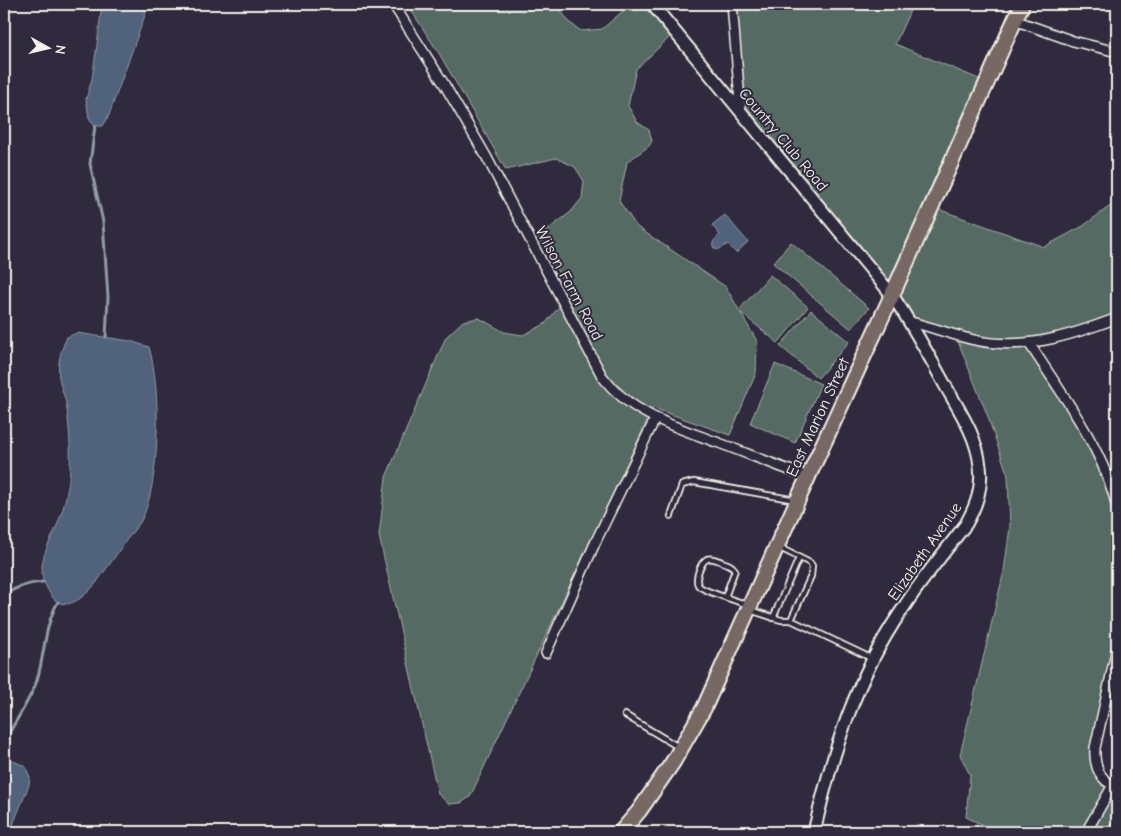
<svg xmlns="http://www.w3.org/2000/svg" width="1121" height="836" font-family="'Comic Neue',sans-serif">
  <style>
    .green { fill: #556a64; stroke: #a4aea6 }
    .water { fill: #51627c; stroke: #929ba7 }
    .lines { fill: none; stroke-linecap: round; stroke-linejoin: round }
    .stream { stroke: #929ba7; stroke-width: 3 }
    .service-casing { stroke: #f4f1e8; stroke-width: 8 }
    .minor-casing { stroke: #f4f1e8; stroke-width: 12 }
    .tertiary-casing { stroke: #f4f1e8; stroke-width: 15 }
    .primary-casing { stroke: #f4f1e8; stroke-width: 18 }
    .service { stroke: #2f2a3d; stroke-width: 4.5 }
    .minor { stroke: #2f2a3d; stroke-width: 9 }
    .tertiary { stroke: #2f2a3d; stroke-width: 11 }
    .primary { stroke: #776864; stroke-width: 14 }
    .labels { text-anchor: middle; stroke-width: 4; stroke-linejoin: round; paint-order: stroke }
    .street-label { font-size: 16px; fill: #f4f1e8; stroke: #2f2a3d }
  </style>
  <rect width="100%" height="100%" fill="#2f2a3d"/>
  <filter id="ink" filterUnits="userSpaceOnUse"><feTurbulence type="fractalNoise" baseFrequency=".02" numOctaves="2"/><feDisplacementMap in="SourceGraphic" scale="10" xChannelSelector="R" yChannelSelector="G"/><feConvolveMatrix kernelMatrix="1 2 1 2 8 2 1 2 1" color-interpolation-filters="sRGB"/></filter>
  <g filter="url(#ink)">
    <path class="green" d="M407 4H556L570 23 581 31 602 29 631 4H648L673 34 636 69 628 106 637 122 649 130 652 141 649 146 627 162 619 201 637 227 726 287 739 310 770 275 808 307 778 343 740 312 757 341 756 373 730 435 653 408 470 797 461 803 449 804 438 794 379 536 386 477 446 337 463 321 479 318 504 332 523 335 545 324 570 293 538 237 571 212 582 198 584 181 575 167 556 158 506 170 440 55Z
      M732 4H913L895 44 986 82 932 207 1044 247 1083 226 1117 201V318L1030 343 1098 455 1117 509V648L1095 748 1097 771 1117 787V832H998L966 817 970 775 960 755 1004 571 1010 527 1008 476 987 414 955 334 911 322 741 113Z
      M791 242 869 308 851 329 773 263Z
      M811 310 849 342 818 378 780 346Z
      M775 364 821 384 795 443 750 423Z"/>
    <path class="water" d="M102 4H149L109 115 103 126H95L89 118 86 99 92 79 97 45Z
      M725 215 748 242 736 253 728 244 718 250 714 248C710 242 716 239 720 235L712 225Z
      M77 333 130 341 149 347C161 387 161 483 141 521 136 528 130 535 125 542 115 557 104 572 94 586 85 595 71 609 58 602 54 600 50 594 48 590 33 566 49 546 58 523 65 505 69 487 70 467 71 446 69 424 66 403 64 394 60 386 59 377 57 363 61 350 67 337Z
      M4 757 25 766 30 777 29 785 10 832H4Z"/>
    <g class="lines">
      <path class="stream" d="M95 126 90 164 103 222 108 297 106 337
        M4 595C16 587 28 583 43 582
        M4 742C13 725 32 697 37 680 45 654 44 626 58 602"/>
      <defs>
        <path id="service" d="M671 516 682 485 694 482 796 500
          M725 597 735 570C732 565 728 564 722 562 717 560 712 557 707 559 700 563 693 582 700 587 709 593 737 601 749 605
          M750 610 781 620H791L811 576 812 566 810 563 778 547
          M773 618 799 558
          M791 620 873 659
          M625 715 680 748"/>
        <path id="minor" d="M393 4 444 84 486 156 602 376C630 414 676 427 719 443 748 454 778 466 808 477
          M732 4 741 113
          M1014 20 1073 41 1117 52
          M911 322C931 327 950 334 970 339 1021 352 1070 336 1117 318
          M1029 343C1061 393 1104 449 1117 508
          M1117 648 1095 748C1094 765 1099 781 1117 787
          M546 653 596 541 655 419
          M1086 832 1113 785"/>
        <path id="tertiary" d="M652 4 892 295C912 324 928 354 945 385 959 410 977 436 980 466 983 488 976 506 966 524 944 553 921 580 902 610 856 677 832 754 814 832"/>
        <path id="primary" d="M621 832 639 811 673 762 704 708 808 477 892 295 1022 4"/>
      </defs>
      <use href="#service" class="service-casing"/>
      <use href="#minor" class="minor-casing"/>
      <use href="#tertiary" class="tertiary-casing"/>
      <use href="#primary" class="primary-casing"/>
      <use href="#service" class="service"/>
      <use href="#minor" class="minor"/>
      <use href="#tertiary" class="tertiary"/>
      <use href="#primary" class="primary"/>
    </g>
  </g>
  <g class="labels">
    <g class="street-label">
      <text transform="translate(784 139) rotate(50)" y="6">Country Club Road</text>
      <text transform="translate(570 283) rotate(62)" y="6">Wilson Farm Road</text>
      <text transform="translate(817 417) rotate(-65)" y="6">East Marion Street</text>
      <text transform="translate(924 551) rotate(-55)" y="6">Elizabeth Avenue</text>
    </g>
  </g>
  <rect width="1121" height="836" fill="none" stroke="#2f2a3d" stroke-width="20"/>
  <rect x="10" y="10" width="1101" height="816" fill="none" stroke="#f4f1e8" stroke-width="2" filter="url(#ink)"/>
  <g transform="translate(48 48) rotate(98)" stroke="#2f2a3d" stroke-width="4" paint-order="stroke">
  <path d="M0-4L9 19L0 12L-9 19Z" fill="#f4f1e8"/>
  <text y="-8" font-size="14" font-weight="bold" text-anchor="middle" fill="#f4f1e8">N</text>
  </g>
</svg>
